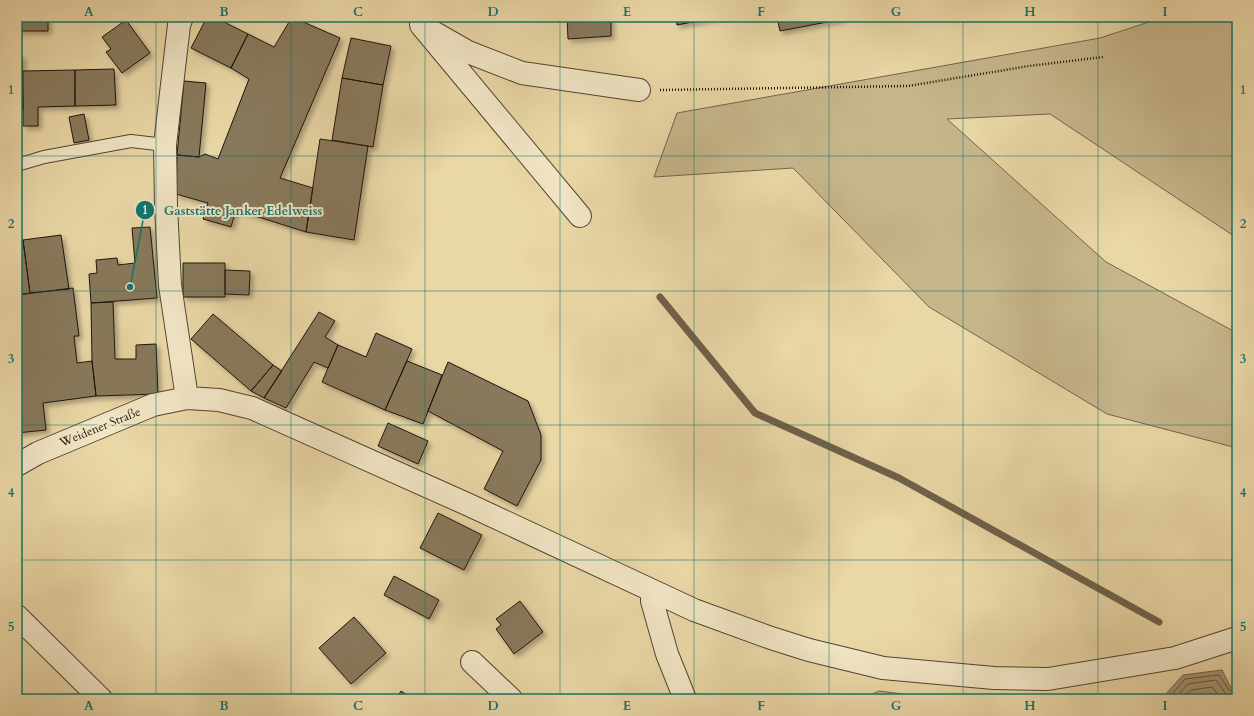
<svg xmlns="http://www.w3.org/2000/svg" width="1254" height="716" font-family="Cardo,serif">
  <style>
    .green { fill: #c7b68c; stroke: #72654c }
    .water { fill: #a49572; stroke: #6e6149 }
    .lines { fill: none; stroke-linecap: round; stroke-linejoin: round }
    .shore { stroke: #60543f; stroke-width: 1 }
    .stream { stroke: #6e6149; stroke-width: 7 }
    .building { fill: #88795c; stroke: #1d140c; filter: url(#shadow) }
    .service-casing { stroke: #504532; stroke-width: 14 }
    .minor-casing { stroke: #504532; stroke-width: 24 }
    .path { stroke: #1d140c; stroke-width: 2.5; stroke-dasharray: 1 2; stroke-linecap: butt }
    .service { stroke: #f1e5c5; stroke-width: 12 }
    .minor { stroke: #f1e5c5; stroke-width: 22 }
    .grid { fill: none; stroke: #0f766e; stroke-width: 1; stroke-opacity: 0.55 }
    .labels { text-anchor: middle; stroke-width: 4; stroke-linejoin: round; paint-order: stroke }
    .street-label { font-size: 12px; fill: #1d140c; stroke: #f1e5c5 }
    .leader { fill: none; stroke: #0f766e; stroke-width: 1.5 }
    .callout-dot { fill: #0f766e; stroke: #f1e5c5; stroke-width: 1.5 }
    .mark-label { font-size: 12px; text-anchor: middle; font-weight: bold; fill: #fff }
    .callout-label { font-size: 13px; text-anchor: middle; font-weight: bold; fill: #0f766e; stroke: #f1e5c5; stroke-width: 4; stroke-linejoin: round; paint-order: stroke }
    .neatline { fill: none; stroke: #0f766e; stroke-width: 1.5 }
    .grid-label { font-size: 13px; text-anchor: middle; font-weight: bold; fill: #0f766e }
  </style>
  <defs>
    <filter id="shadow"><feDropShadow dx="3.5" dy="3.5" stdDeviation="2" flood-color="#0004"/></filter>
  </defs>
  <rect width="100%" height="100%" fill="#ead7a6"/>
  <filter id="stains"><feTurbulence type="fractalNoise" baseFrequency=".005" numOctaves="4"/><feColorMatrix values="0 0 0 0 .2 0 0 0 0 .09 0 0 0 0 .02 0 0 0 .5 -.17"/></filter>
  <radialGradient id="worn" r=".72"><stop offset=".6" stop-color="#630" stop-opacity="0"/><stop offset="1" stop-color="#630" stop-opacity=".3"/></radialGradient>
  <path class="green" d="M1164 17H1237V238L1050 114 947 119 1106 262 1237 333V448L1107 414 929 307 793 168 654 177 677 113 1100 38Z
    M879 691 940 699H862Z"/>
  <path class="water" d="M1222 670 1231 688 1237 690V699H1164V696L1183 675Z"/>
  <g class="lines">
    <path class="shore" d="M1168 699 1185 679 1219 675 1229 690 1237 693
      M1174 699 1188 684 1216 680 1226 694 1237 698
      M1182 699 1191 690 1212 687 1222 699"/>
    <path class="stream" d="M660 297 755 413 899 478 1159 622"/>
  </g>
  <path class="building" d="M17 17H48V31H17Z
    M207 17H214L248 34 231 68 191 48Z
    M292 17 340 38 280 178 313 188 306 232 236 210 231 227 203 219 208 203 176 194 177 155 199 157 205 154 218 159 249 79 231 68 248 34 274 47Z
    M567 17H611V36L568 39Z
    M676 17H718L677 25Z
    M777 17H843V19L780 31Z
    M126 20 150 53 122 73 106 52 111 49 102 37Z
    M351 38 391 46 383 85 342 78Z
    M17 55H22L23 109H17Z
    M114 69 116 105 75 106V70Z
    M75 70V106L38 107V126H23V71Z
    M342 78 383 85 373 147 332 140Z
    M184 81 206 83 199 157 177 155Z
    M84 114 89 140 74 143 69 117Z
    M320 139 368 146 354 240 306 232Z
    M150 227 157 298 91 303 89 274 97 273 96 260 117 258 118 265 135 263 132 228Z
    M61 235 69 289 30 293 23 240Z
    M23 240 30 293 17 295V241Z
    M183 263H225V297H183Z
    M225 270 250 271 249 295 225 294Z
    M73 288 79 336H74L77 363 92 361 96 396 43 403 46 430 17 433V295Z
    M113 302 115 359H136V345L156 344 158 394 96 396 92 361 91 303Z
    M319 312 335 321 325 337 338 345 328 368 314 362 286 408 264 398Z
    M213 314 273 365 251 391 191 339Z
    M376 333 412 349 385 410 322 382 338 345 366 357Z
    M407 361 442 375 423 424 385 410Z
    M448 362 528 401 541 435V460L517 506 484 489 503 451 428 411Z
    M273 365 282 371 264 398 251 391Z
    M388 423 428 441 418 464 378 446Z
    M438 513 482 535 464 570 420 548Z
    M394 576 439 600 429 619 384 595Z
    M520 601 543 632 514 654 496 629 501 625 496 619Z
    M354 617 386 653 351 684 319 648Z
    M401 691 413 699H396Z"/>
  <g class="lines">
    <defs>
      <path id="service" d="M17 165 44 157 131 141 165 145"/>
      <path id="minor" d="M182 17 179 25 165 145 166 206 170 285 187 398
        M421 25 580 216
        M433 32 468 52 522 73 639 90
        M17 465 38 453 153 405 187 398 219 400 252 408 469 505 694 610 771 638 809 650 883 668 994 678 1048 679 1175 658 1237 638
        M652 591V601L667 654 685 699
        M17 616 101 699
        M472 662 511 699"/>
    </defs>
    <use href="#service" class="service-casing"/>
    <use href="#minor" class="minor-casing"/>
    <path class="path" d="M660 90 908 86 1029 66 1103 57"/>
    <use href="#service" class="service"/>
    <use href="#minor" class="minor"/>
  </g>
  <path class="grid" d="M156 17V699M291 17V699M425 17V699M560 17V699M694 17V699M829 17V699M963 17V699M1098 17V699M17 156H1237M17 291H1237M17 425H1237M17 560H1237"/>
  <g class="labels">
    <g class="street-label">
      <text transform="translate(100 427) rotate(-22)" y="4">Weidener Straße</text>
    </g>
  </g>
  <path class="leader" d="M130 287L145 210"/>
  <g class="callout-dot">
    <circle cx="130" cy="287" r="4"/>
    <circle cx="145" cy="210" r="10"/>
  </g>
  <g class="mark-label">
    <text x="145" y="214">1</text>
  </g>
  <g class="callout-label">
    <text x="243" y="215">Gaststätte Janker Edelweiss</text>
  </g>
  <rect width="1254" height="716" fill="none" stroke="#ead7a6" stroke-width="44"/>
  <rect x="22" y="22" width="1210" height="672" class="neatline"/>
  <g class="grid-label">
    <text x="89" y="16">A</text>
    <text x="224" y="16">B</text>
    <text x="358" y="16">C</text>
    <text x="493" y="16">D</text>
    <text x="627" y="16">E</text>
    <text x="761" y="16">F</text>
    <text x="896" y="16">G</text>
    <text x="1030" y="16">H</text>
    <text x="1165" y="16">I</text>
    <text x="11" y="94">1</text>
    <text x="1243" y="94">1</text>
    <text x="11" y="228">2</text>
    <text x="1243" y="228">2</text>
    <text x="11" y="363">3</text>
    <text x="1243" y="363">3</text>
    <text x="11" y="497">4</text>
    <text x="1243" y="497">4</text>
    <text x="11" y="631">5</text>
    <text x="1243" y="631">5</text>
    <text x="89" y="710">A</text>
    <text x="224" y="710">B</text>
    <text x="358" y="710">C</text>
    <text x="493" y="710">D</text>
    <text x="627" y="710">E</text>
    <text x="761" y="710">F</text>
    <text x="896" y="710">G</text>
    <text x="1030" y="710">H</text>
    <text x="1165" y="710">I</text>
  </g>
  <rect width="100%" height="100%" filter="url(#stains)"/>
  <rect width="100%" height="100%" fill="url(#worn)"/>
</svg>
